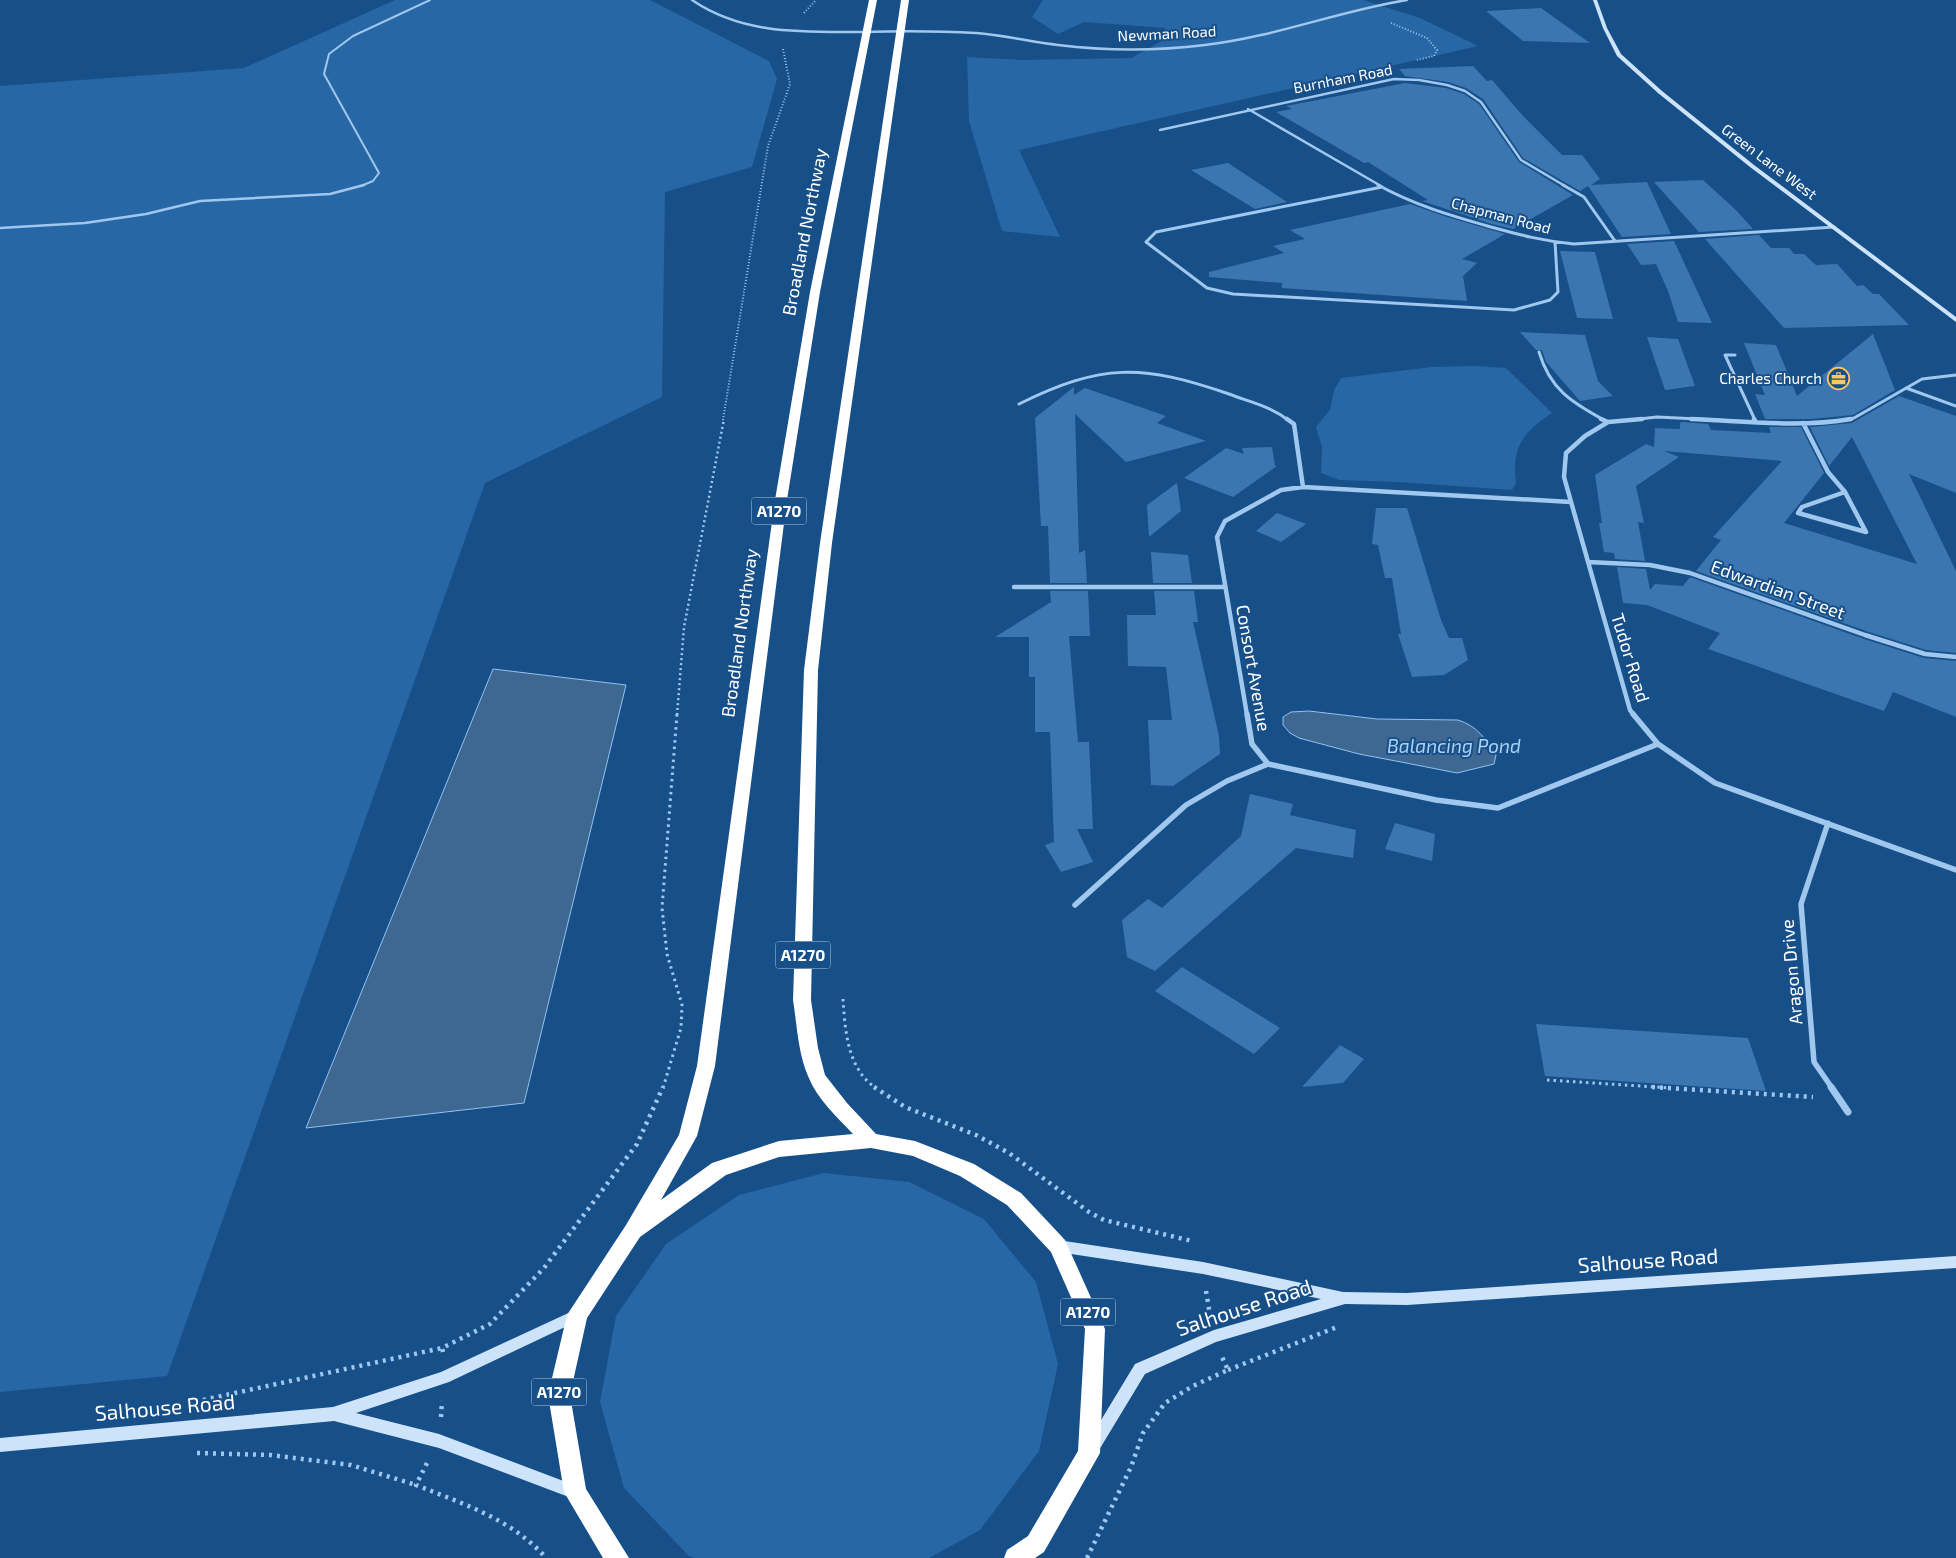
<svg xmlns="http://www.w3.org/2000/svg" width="1956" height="1558" font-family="'Exo 2',sans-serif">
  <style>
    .green { fill: #2767a6 }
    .water { fill: #3e6791; stroke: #92c3f0 }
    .building { fill: #3c76b0 }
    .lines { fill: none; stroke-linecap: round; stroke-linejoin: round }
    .path-far3 { stroke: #a0c7ee; stroke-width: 2; stroke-dasharray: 1 2; stroke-linecap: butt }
    .path-far2 { stroke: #a0c7ee; stroke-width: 2.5; stroke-dasharray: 2 3; stroke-linecap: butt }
    .path-far1 { stroke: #a0c7ee; stroke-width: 3; stroke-dasharray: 2.5 4; stroke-linecap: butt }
    .path { stroke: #a0c7ee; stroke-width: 4.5; stroke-dasharray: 3 5; stroke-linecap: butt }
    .lane-far1 { stroke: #a0c7ee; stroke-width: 2 }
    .lane { stroke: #a0c7ee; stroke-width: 2.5 }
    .street-far4 { stroke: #a0c7ee; stroke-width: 2.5 }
    .street-far3 { stroke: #a0c7ee; stroke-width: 3 }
    .street-far2 { stroke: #a0c7ee; stroke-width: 4.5 }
    .street-far1 { stroke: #a0c7ee; stroke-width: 5.5 }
    .street { stroke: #a0c7ee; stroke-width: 7 }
    .secondary { fill: #cde3fa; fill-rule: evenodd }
    .highway { fill: #fff; fill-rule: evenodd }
    .labels { text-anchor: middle; stroke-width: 4; stroke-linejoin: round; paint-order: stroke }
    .far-street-label { font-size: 15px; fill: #fff; stroke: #174f89 }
    .far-poi-label { font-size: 15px; fill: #fff; stroke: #174f89; text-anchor: end }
    .shield { fill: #174f89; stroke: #b9cadc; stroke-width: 1 }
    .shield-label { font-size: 16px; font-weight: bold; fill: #fff }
    .street-label { font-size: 18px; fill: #fff; stroke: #174f89 }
    .water-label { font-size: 19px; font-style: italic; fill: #abd1f5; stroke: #174f89 }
    .near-street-label { font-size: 21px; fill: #fff; stroke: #174f89 }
  </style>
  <rect width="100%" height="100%" fill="#174f89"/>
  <path class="green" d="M395 0H650L769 61 777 79 752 167 665 192 662 397 485 483 167 1376 0 1392V86L244 68Z
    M1043 0H1363L1420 18 1478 46 1019 150 1060 237 1002 231 969 121 967 57 1023 60 1131 58 1162 41 1165 28 1084 22 1058 34 1032 17Z
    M1475 366 1506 368 1552 413C1523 432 1511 448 1516 483L1512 490 1398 482 1339 480 1321 473 1322 447 1316 427 1330 410 1334 390 1341 378 1432 367Z
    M824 1173 909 1182 984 1219 1036 1282 1058 1364 1039 1451 980 1530 929 1558H695L689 1556 624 1488 600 1402 616 1316 666 1244 739 1195Z"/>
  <path class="water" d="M493 669 626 685 524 1103 306 1128Z
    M1309 711 1377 719 1458 720C1477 726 1486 739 1496 755L1494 764 1457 773 1401 762 1359 754 1299 738 1290 733 1283 725V717L1291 712Z"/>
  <path class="building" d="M1541 8 1590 43 1523 41 1486 11Z
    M1473 66 1487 81 1492 80 1523 116 1562 155H1582L1600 179 1591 185 1647 182 1671 234 1622 237 1588 186 1580 191 1523 158 1483 99 1466 88 1448 82 1405 76 1399 69Z
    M1405 83 1446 88 1464 94 1479 104 1519 162 1573 195 1513 229 1492 224 1422 201 1428 200 1368 162 1364 163 1276 112 1292 109 1286 106Z
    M1228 163 1287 202 1255 209 1191 170Z
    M1703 180 1736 210 1753 229 1699 232 1654 182Z
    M1410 204 1447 217 1505 234 1462 259 1477 263 1463 276 1467 301 1282 288V283L1209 277V272L1284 253 1273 246 1305 239 1290 230Z
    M1759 235 1771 248H1789L1794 254H1804L1816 265 1837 264 1857 286 1863 285 1873 294H1879L1909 325 1784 328 1705 239Z
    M1674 241 1712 323 1678 322 1668 291 1656 264 1641 265 1627 244Z
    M1560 251 1595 252 1613 319 1577 318Z
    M1520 332 1585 335 1598 381 1613 396 1580 401 1546 362 1542 350H1536Z
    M1873 334 1895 390 1853 415 1811 419H1765L1755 394 1765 395 1744 343 1776 345 1797 396Z
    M1647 337 1678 339 1695 386 1665 390Z
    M1074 387V395L1085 388 1166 416 1157 423 1206 441 1126 462 1075 414 1079 553 1085 550 1087 583H1050L1048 526H1041L1035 418Z
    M1899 396 1956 416V493L1909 474 1956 571V653L1926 650 1866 631 1696 571 1721 540 1713 537 1782 461 1664 451 1679 457 1636 486 1644 523 1638 522 1645 561 1615 559 1614 553 1604 552 1599 523H1602L1595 475 1646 444 1654 447 1655 428 1680 429V423L1682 422 1708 424 1711 430 1771 433 1769 427H1801L1824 473 1784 523 1917 564 1852 437 1829 466 1810 427 1852 423Z
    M1272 447 1275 466H1277L1233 497 1184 478 1226 448 1244 454 1242 448Z
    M1177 483 1181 511 1149 537 1147 505Z
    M1376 508H1407L1441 620 1449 638H1462L1468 660 1444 675 1412 677 1398 634H1401L1392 578H1385L1378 545 1372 544Z
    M1277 513 1306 524 1281 542 1256 531Z
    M1151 552 1188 555 1192 583H1153Z
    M1617 567 1646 569 1650 590 1655 584 1683 586 1690 577 1864 639 1924 658 1956 661V717L1893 692 1884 711 1708 649 1720 633 1647 605 1623 603Z
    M1050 591H1088L1090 636H1069L1078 742H1089L1093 829H1077L1093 862 1061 872 1045 845 1054 842 1050 732H1035V677H1029V637H995L1051 602Z
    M1154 591H1194L1198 622H1193L1219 736 1220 754 1173 786 1151 785 1148 720H1172L1166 667 1128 666 1127 615H1156Z
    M1250 794 1293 804 1290 815 1356 830 1353 858 1296 848 1155 971 1127 957 1122 920 1148 899 1162 908 1241 836Z
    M1395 823 1435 834 1432 861 1385 849Z
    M1182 967 1280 1028 1254 1054 1155 991Z
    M1536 1024 1748 1038 1766 1091 1545 1076Z
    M1340 1045 1364 1059 1343 1083 1302 1087Z"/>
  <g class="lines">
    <path class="path-far3" d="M804 13 816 0
      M1391 23 1427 38 1437 50 1434 56 1417 60
      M723 420 768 146 790 84 783 49"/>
    <path class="path-far2" d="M677 715 684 627 724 419"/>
    <path class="path-far1" d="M843 999C845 1029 847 1069 876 1088
      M1547 1080 1671 1088
      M663 1088 681 1028 682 1005 667 954 662 908 677 714"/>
    <path class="path" d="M874 1087 905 1107 976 1135 1009 1153 1089 1212 1104 1220 1192 1241
      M1652 1087 1813 1097
      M1206 1291 1210 1315
      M443 1352 442 1348 490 1324 544 1268 637 1144 663 1087
      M1228 1370 1337 1327
      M203 1400 442 1348
      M441 1417 442 1401
      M197 1453 270 1455 351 1465 416 1485
      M427 1463 416 1485C463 1504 512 1519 546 1558
      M1087 1558 1131 1467 1143 1433 1165 1403 1193 1386 1228 1370 1222 1357"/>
    <path class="lane-far1" d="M361 186 373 181 379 173 324 74 329 54 353 36 430 0"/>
    <path class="lane" d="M0 228 85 223 146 214 200 201 330 194 364 185"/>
    <path class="street-far4" d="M692 0C743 35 803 32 863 32 900 31 938 31 976 33 1004 35 1031 42 1058 45 1107 51 1156 51 1205 45 1274 37 1339 11 1407 0
      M1248 109 1381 186
      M1160 130 1394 79 1419 80 1447 85 1465 91 1481 102 1521 160 1565 186"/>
    <path class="street-far3" d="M1378 185C1414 205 1452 216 1491 227 1520 235 1543 241 1574 244L1834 227
      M1563 185 1584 197 1615 241
      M1382 187 1156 232 1146 242 1207 288 1233 294 1514 310 1550 300 1558 292 1555 242
      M1539 352C1550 389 1571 402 1604 420
      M1735 355H1725L1755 420
      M1906 388 1956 406
      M1019 404C1102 363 1142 364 1229 394 1250 402 1270 406 1288 420
      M1630 420 1657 417 1719 420
      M1844 420 1854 418 1922 379 1956 375"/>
    <path class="street-far2" d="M1287 419 1294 424 1303 487
      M1601 419 1608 422
      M1691 419C1744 421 1799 428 1851 419
      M1754 419 1756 422
      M1803 423 1828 472 1845 492
      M1845 492 1866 532 1798 513 1802 507Z
      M1588 562 1650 565 1690 573 1865 635 1925 654 1956 657
      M1014 587H1225
      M1247 715 1217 537 1225 521 1281 490 1303 487 1571 502
      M1634 715 1630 710 1564 477 1566 453 1585 436 1608 422 1642 419"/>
    <path class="street-far1" d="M1247 714 1252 744 1268 764 1436 800 1498 808 1658 744
      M1633 714 1658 744 1715 783 1956 870
      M1828 823 1801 904 1814 1062 1832 1088
      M1075 905 1186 805 1227 781 1268 764"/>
    <path class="street" d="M1831 1087 1848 1112"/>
    <path class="secondary" d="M1593 0H1597L1607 28 1621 54 1662 91 1754 165 1956 317V322L1750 167 1658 93 1617 56 1603 28Z
      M1058 1240 1203 1262 1343 1292 1407 1293 1956 1256V1268L1407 1305 1345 1304 1216 1342 1145 1374 1099 1450 1094 1452 1089 1450 1087 1445 1089 1440 1135 1364 1214 1330 1321 1299 1203 1274 1058 1252 1053 1250 1051 1246 1053 1242Z
      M577 1309 582 1311 584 1315 582 1319 449 1382 356 1413 439 1434 574 1485 579 1487 581 1492 579 1497 574 1499 439 1448 334 1421 0 1452V1438L333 1407 441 1372Z"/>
    <path class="highway" d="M869 0H877L820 292 787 500 715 1066 697 1136 661 1200 712 1163 779 1141 853 1134C837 1117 817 1099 808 1076 798 1053 797 1025 793 1000L804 670 820 543 901 0H909L832 543 818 670 811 1000 818 1048 825 1075 847 1103 876 1134 915 1141 974 1164 1021 1193 1065 1240 1105 1329 1100 1453 1044 1552 1035 1558H1004L1007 1550 1028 1536 1078 1451 1085 1329 1051 1252 1007 1205 960 1176 913 1156 871 1148 779 1157 726 1175 640 1237 587 1318 570 1395 586 1489 629 1558H603L564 1492 548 1395 567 1315 626 1225 679 1135 697 1066 775 500 810 292Z"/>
  </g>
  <defs>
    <symbol id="office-ring" viewBox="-11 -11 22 22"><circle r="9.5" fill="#174f89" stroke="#ffc75c" stroke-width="1.5"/><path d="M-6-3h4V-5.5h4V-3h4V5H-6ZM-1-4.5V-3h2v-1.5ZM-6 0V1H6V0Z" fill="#ffc75c"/></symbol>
  </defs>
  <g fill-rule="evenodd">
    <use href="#office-ring" x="1826" y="366" width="25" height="25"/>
  </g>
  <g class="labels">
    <g class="far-street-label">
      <text transform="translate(1167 34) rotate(-3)" y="5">Newman Road</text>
      <text transform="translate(1343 79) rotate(-11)" y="5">Burnham Road</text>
      <text transform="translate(1769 162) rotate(37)" y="5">Green Lane West</text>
      <text transform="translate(1501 216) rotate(15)" y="5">Chapman Road</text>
    </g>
    <g class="far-poi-label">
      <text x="1822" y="384">Charles Church</text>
    </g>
    <g class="shield">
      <rect x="751.5" y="497.5" width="55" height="27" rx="4"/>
      <rect x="775.5" y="941.5" width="55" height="27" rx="4"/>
      <rect x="1060.5" y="1298.5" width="55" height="27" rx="4"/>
      <rect x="531.5" y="1378.5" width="55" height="27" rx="4"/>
    </g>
    <g class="shield-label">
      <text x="779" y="517">A1270</text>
      <text x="803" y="961">A1270</text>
      <text x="1088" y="1318">A1270</text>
      <text x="559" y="1398">A1270</text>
    </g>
    <g class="street-label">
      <text transform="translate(805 232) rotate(-79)" y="6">Broadland Northway</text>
      <text transform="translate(1778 590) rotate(20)" y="6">Edwardian Street</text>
      <text transform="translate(740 633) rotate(-82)" y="6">Broadland Northway</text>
      <text transform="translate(1630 658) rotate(73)" y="6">Tudor Road</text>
      <text transform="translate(1253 668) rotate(80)" y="6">Consort Avenue</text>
      <text transform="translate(1792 972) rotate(-95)" y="6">Aragon Drive</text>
    </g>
    <g class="water-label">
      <text x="1454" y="753">Balancing Pond</text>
    </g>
    <g class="near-street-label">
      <text transform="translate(1648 1261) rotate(-4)" y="7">Salhouse Road</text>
      <text transform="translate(1244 1308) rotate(-18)" y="7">Salhouse Road</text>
      <text transform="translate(165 1408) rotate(-5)" y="7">Salhouse Road</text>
    </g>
  </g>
</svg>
